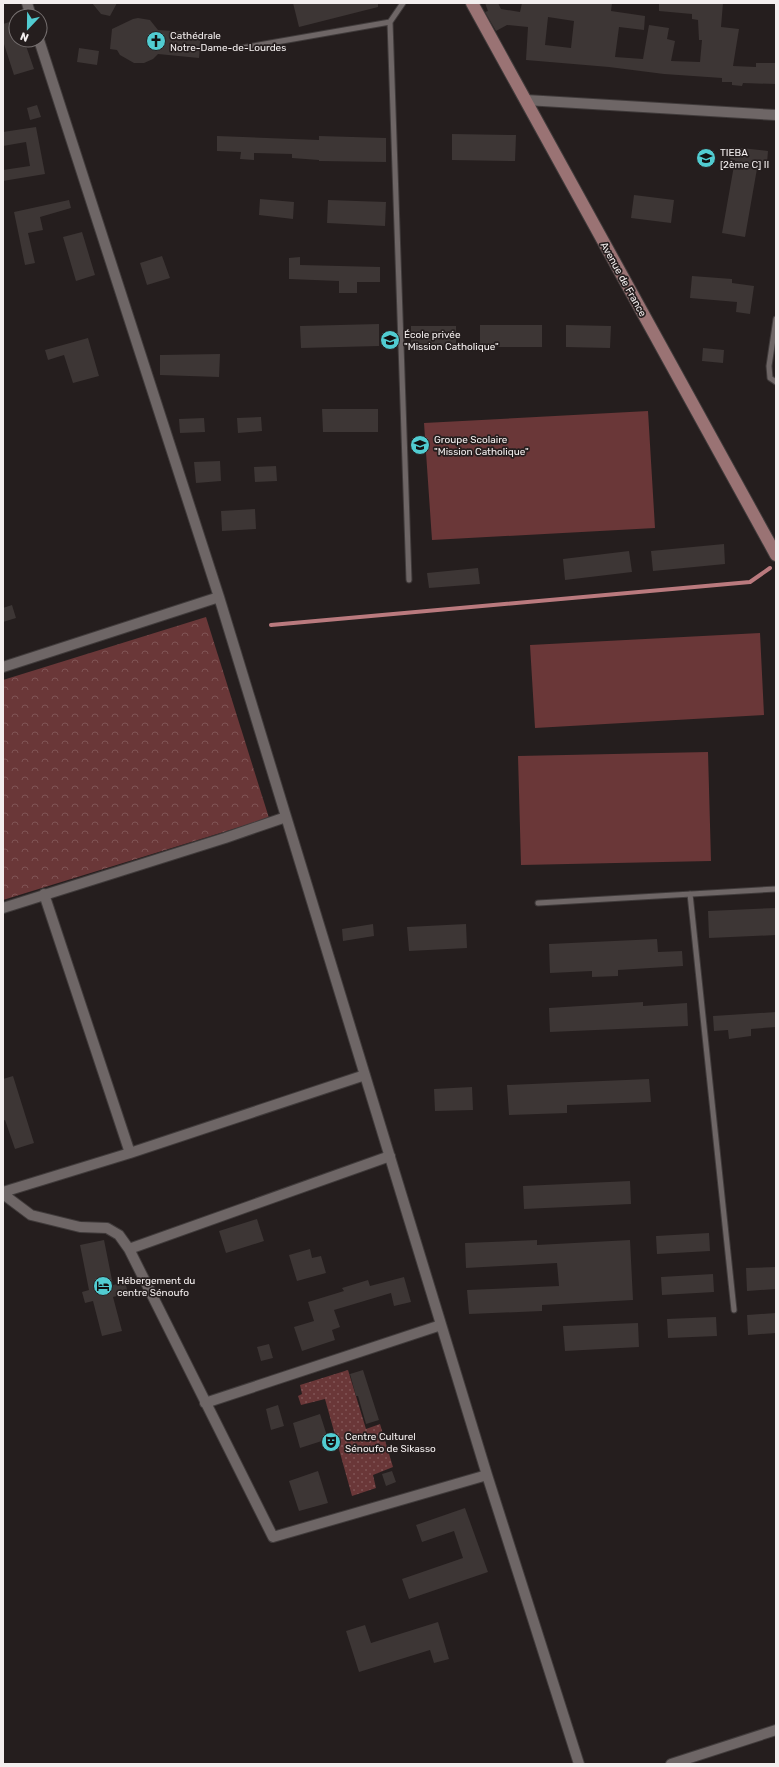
<svg xmlns="http://www.w3.org/2000/svg" width="779" height="1767" font-family="Rubik,sans-serif">
  <style>
    .park { fill: url(#park-crowns) }
    .garden { fill: url(#garden-dots) }
    .pitch { fill: #6a3738 }
    .lines { fill: none; stroke-linecap: round; stroke-linejoin: round }
    .stream { stroke: #ba7a7e; stroke-width: 4 }
    .building { fill: #3d3635; fill-rule: evenodd }
    .lane-casing { stroke: #403b3b; stroke-width: 7 }
    .street-casing { stroke: #403b3b; stroke-width: 12 }
    .secondary-casing { stroke: #403b3b; stroke-width: 14 }
    .lane { stroke: #6e6666; stroke-width: 5 }
    .street { stroke: #6e6666; stroke-width: 10 }
    .secondary { stroke: #9a7374; stroke-width: 12 }
    .labels { text-anchor: middle; stroke-width: 3.5; stroke-linejoin: round; paint-order: stroke }
    .poi-label { font-size: 10px; fill: #f3eeee; stroke: #251e1e; text-anchor: start }
    .street-label { font-size: 10px; fill: #f3eeee; stroke: #251e1e }
  </style>
  <defs>
    <pattern id="park-crowns" width="20" height="18" patternUnits="userSpaceOnUse"><rect width="20" height="18" fill="#6a3738"/><path d="M2 6a3 3 0 1 1 6 0M12 15a3 3 0 1 1 6 0" fill="none" stroke="#805455"/></pattern>
    <pattern id="garden-dots" width="8" height="8" patternUnits="userSpaceOnUse"><rect width="8" height="8" fill="#6a3738"/><path d="M2 2h.1M6 6h.1" fill="none" stroke="#805455" stroke-width="1.8" stroke-linecap="round"/></pattern>
  </defs>
  <rect width="100%" height="100%" fill="#251e1e"/>
  <path class="park" d="M206 617 269 818 3 900V680Z"/>
  <path class="garden" d="M348 1370 366 1429 380 1424 393 1467 373 1475 376 1488 352 1496 325 1399 301 1405 298 1396 302 1394 300 1385Z"/>
  <path class="pitch" d="M648 411 655 528 432 540 424 423Z
    M760 633 764 715 535 728 530 645Z
    M708 752 711 861 521 865 518 756Z"/>
  <g class="lines">
    <path class="stream" d="M271 625 750 582 770 568"/>
  </g>
  <path class="building" d="M92 3H117L110 16 101 14Z
    M293 3H378V7L299 27Z
    M485 3H498L501 9 520 12 522 3H612L611 11 645 16 644 30 619 27 615 57 643 59 649 25 669 28 667 39 675 41 671 61 700 62 702 40H699L698 20 692 19V14L659 11V3H723L721 27 739 29 733 66 756 67V63H776V84L743 83 742 86 732 85V82H722V78L664 74 609 67 526 60 528 27 507 25 496 31 485 12 488 11ZM548 17 574 21 571 48 545 45Z
    M138 18 150 20 158 30 201 33 199 58 158 54 153 59 144 63H134L120 55 117 50 110 49 112 29 133 19Z
    M16 20V40H24L34 69 14 75 3 41V24Z
    M79 48 99 51 97 65 77 62Z
    M37 105 41 117 30 120 27 108Z
    M36 127 45 174 3 181V170L30 166 26 142 3 146V132Z
    M452 134 516 135 515 161 452 160Z
    M217 136 319 140V136L386 138V162L319 161V160L292 158V154L254 153V160L240 159 241 152 217 151Z
    M732 147 768 151 767 163H758L745 237 722 233 735 160H730Z
    M634 195 674 200 671 223 631 218Z
    M260 199 294 202 293 219 259 215Z
    M69 200 71 208 40 217 43 230 28 233 35 263 25 265 14 212Z
    M328 200 386 202 385 226 327 223Z
    M82 232 95 275 76 281 63 237Z
    M162 256 170 278 147 285 140 263Z
    M300 257V265L380 267V282H357V293H339V281L289 279V258Z
    M692 276 732 279V283L754 286 750 314 736 312 737 302 690 298Z
    M379 324V346L301 348 300 326Z
    M480 325H542V347H480Z
    M566 325 611 326 610 348 566 347Z
    M411 326H456V346L411 347Z
    M88 338 99 376 73 383 64 355 48 360 45 350Z
    M703 348 724 350 723 363 702 361Z
    M220 354 219 377 160 375V355Z
    M322 409H378V432H323Z
    M261 417 262 431 238 433 237 418Z
    M204 418 205 432 180 433 179 419Z
    M220 461 221 481 196 483 194 462Z
    M276 466 277 481 255 482 254 467Z
    M255 509 256 529 222 531 221 511Z
    M724 544 725 564 653 571 651 551Z
    M629 551 632 572 565 580 563 559Z
    M478 568 480 584 429 588 427 573Z
    M12 605 16 618 3 622V608Z
    M776 908V935L709 938 708 911Z
    M373 924 374 936 343 941 342 929Z
    M466 924 467 948 409 951 407 927Z
    M657 939 658 952 682 951 683 966 618 970V976L592 977V971L550 973 549 944Z
    M643 1002V1006L687 1003 688 1026 550 1032 549 1008Z
    M776 1012V1027L751 1029V1036L729 1039 728 1030 714 1031 713 1016Z
    M13 1076 34 1143 15 1149 5 1120 3 1121V1079Z
    M649 1079 651 1102 567 1105V1113L509 1115 507 1085Z
    M472 1087 473 1110 435 1111 434 1089Z
    M630 1181 631 1204 524 1209 523 1186Z
    M257 1219 264 1241 226 1253 219 1231Z
    M709 1233 710 1251 657 1254 656 1236Z
    M104 1240 113 1285 125 1282 128 1293 113 1297 122 1331 102 1336 93 1301 85 1303 82 1292 89 1290 80 1245Z
    M537 1240V1245L630 1240 633 1300 542 1305V1311L469 1314 467 1290 559 1286 557 1263 466 1268 465 1243Z
    M310 1249 312 1258 321 1256 326 1273 297 1281 289 1255Z
    M776 1267V1289L747 1291 746 1268Z
    M713 1274 714 1292 662 1295 661 1277Z
    M404 1277 411 1302 394 1306 391 1293 334 1310 340 1327 332 1330 335 1340 302 1351 294 1327 314 1321 308 1302 344 1291 342 1288 368 1280 370 1286Z
    M776 1313V1333L748 1335 747 1315Z
    M716 1317 717 1336 668 1338 667 1319Z
    M638 1323 639 1347 565 1351 563 1326Z
    M269 1344 273 1358 261 1361 257 1347Z
    M363 1370 379 1420 366 1424 358 1396H356L350 1374Z
    M278 1405 284 1426 271 1430 266 1409Z
    M320 1414 328 1439 300 1448 293 1423Z
    M318 1471 328 1503 299 1511 289 1481Z
    M392 1471 396 1482 386 1486 382 1474Z
    M465 1508 488 1572 409 1599 402 1579 463 1558 454 1531 422 1542 416 1525Z
    M438 1622 449 1659 434 1663 430 1650 359 1672 346 1631 365 1625 371 1643Z"/>
  <g class="lines">
    <defs>
      <path id="lane" d="M390 22 409 580
        M236 49 390 22 403 3
        M776 319 769 366 770 378 776 382
        M690 894 734 1310
        M538 903 776 889"/>
      <path id="street" d="M27 3 31 16
        M39 40 219 597 487 1475 579 1764
        M526 100 776 115
        M3 667 219 597
        M44 894 130 1153
        M3 908 225 838 286 817
        M3 1192 130 1153 365 1075
        M3 1194 31 1215 80 1227 107 1228 119 1235 129 1249 273 1537 487 1475
        M129 1249 390 1156
        M205 1403 441 1325
        M671 1764 776 1730"/>
      <path id="secondary" d="M472 3 776 555"/>
    </defs>
    <use href="#lane" class="lane-casing"/>
    <use href="#street" class="street-casing"/>
    <use href="#secondary" class="secondary-casing"/>
    <use href="#lane" class="lane"/>
    <use href="#street" class="street"/>
    <use href="#secondary" class="secondary"/>
  </g>
  <defs>
    <symbol id="church-disc" viewBox="-11 -11 22 22"><circle r="9.5" fill="#51ccd1" stroke="#251e1e"/><path d="M-1.2-6h2.4v3.5h3.3v2.4h-3.3V6h-2.4V-.1h-3.3v-2.4h3.3Z" fill="#111"/></symbol>
    <symbol id="school-disc" viewBox="-11 -11 22 22"><circle r="9.5" fill="#51ccd1" stroke="#251e1e"/><path d="M0-5L7-2L0 1L-7-2ZM-4 1L0 2.5L4 1V4Q0 6-4 4Z" fill="#111"/></symbol>
    <symbol id="hotel-disc" viewBox="-11 -11 22 22"><circle r="9.5" fill="#51ccd1" stroke="#251e1e"/><path d="M-6-4.5h1.5V1H6V5H4.5V3h-9V5H-6ZM-4 0a1.8 1.8 0 1 1 3.6 0ZM.5 0V-2.5h3Q6-2.5 6 0Z" fill="#111"/></symbol>
    <symbol id="theatre-disc" viewBox="-11 -11 22 22"><circle r="9.5" fill="#51ccd1" stroke="#251e1e"/><path d="M-5-5.5Q0-4 5-5.5V0Q5 5 0 6Q-5 5-5 0ZM-3.3-2.5H-1v1.5H-3.3ZM1-2.5H3.3v1.5H1ZM-2.8 1Q0 5.5 2.8 1Z" fill="#111"/></symbol>
  </defs>
  <g fill-rule="evenodd">
    <use href="#church-disc" x="145" y="30" width="22" height="22"/>
    <use href="#school-disc" x="695" y="147" width="22" height="22"/>
    <use href="#school-disc" x="379" y="329" width="22" height="22"/>
    <use href="#school-disc" x="409" y="434" width="22" height="22"/>
    <use href="#hotel-disc" x="92" y="1275" width="22" height="22"/>
    <use href="#theatre-disc" x="320" y="1431" width="22" height="22"/>
  </g>
  <g class="labels">
    <g class="poi-label">
      <text x="170" y="39">Cathédrale<tspan x="170" dy="12">Notre-Dame-de-Lourdes</tspan></text>
      <text x="720" y="156">TIEBA<tspan x="720" dy="12">[2ème C] II</tspan></text>
      <text x="404" y="338">École privée<tspan x="404" dy="12">"Mission Catholique"</tspan></text>
      <text x="434" y="443">Groupe Scolaire<tspan x="434" dy="12">"Mission Catholique"</tspan></text>
      <text x="117" y="1284">Hébergement du<tspan x="117" dy="12">centre Sénoufo</tspan></text>
      <text x="345" y="1440">Centre Culturel<tspan x="345" dy="12">Sénoufo de Sikasso</tspan></text>
    </g>
    <g class="street-label">
      <text transform="translate(624 279) rotate(61)" y="4">Avenue de France</text>
    </g>
  </g>
  <rect width="779" height="1767" fill="none" stroke="#f3eeee" stroke-width="8"/>
  <g transform="translate(28 28) rotate(202)"><circle r="19" fill="#251e1e" stroke="#777171"/>
  <path d="M0-3L7 15L0 10L-7 15Z" fill="#51ccd1"/>
  <text y="-6" font-size="11" font-weight="bold" text-anchor="middle" fill="#f3eeee">N</text>
  </g>
</svg>
